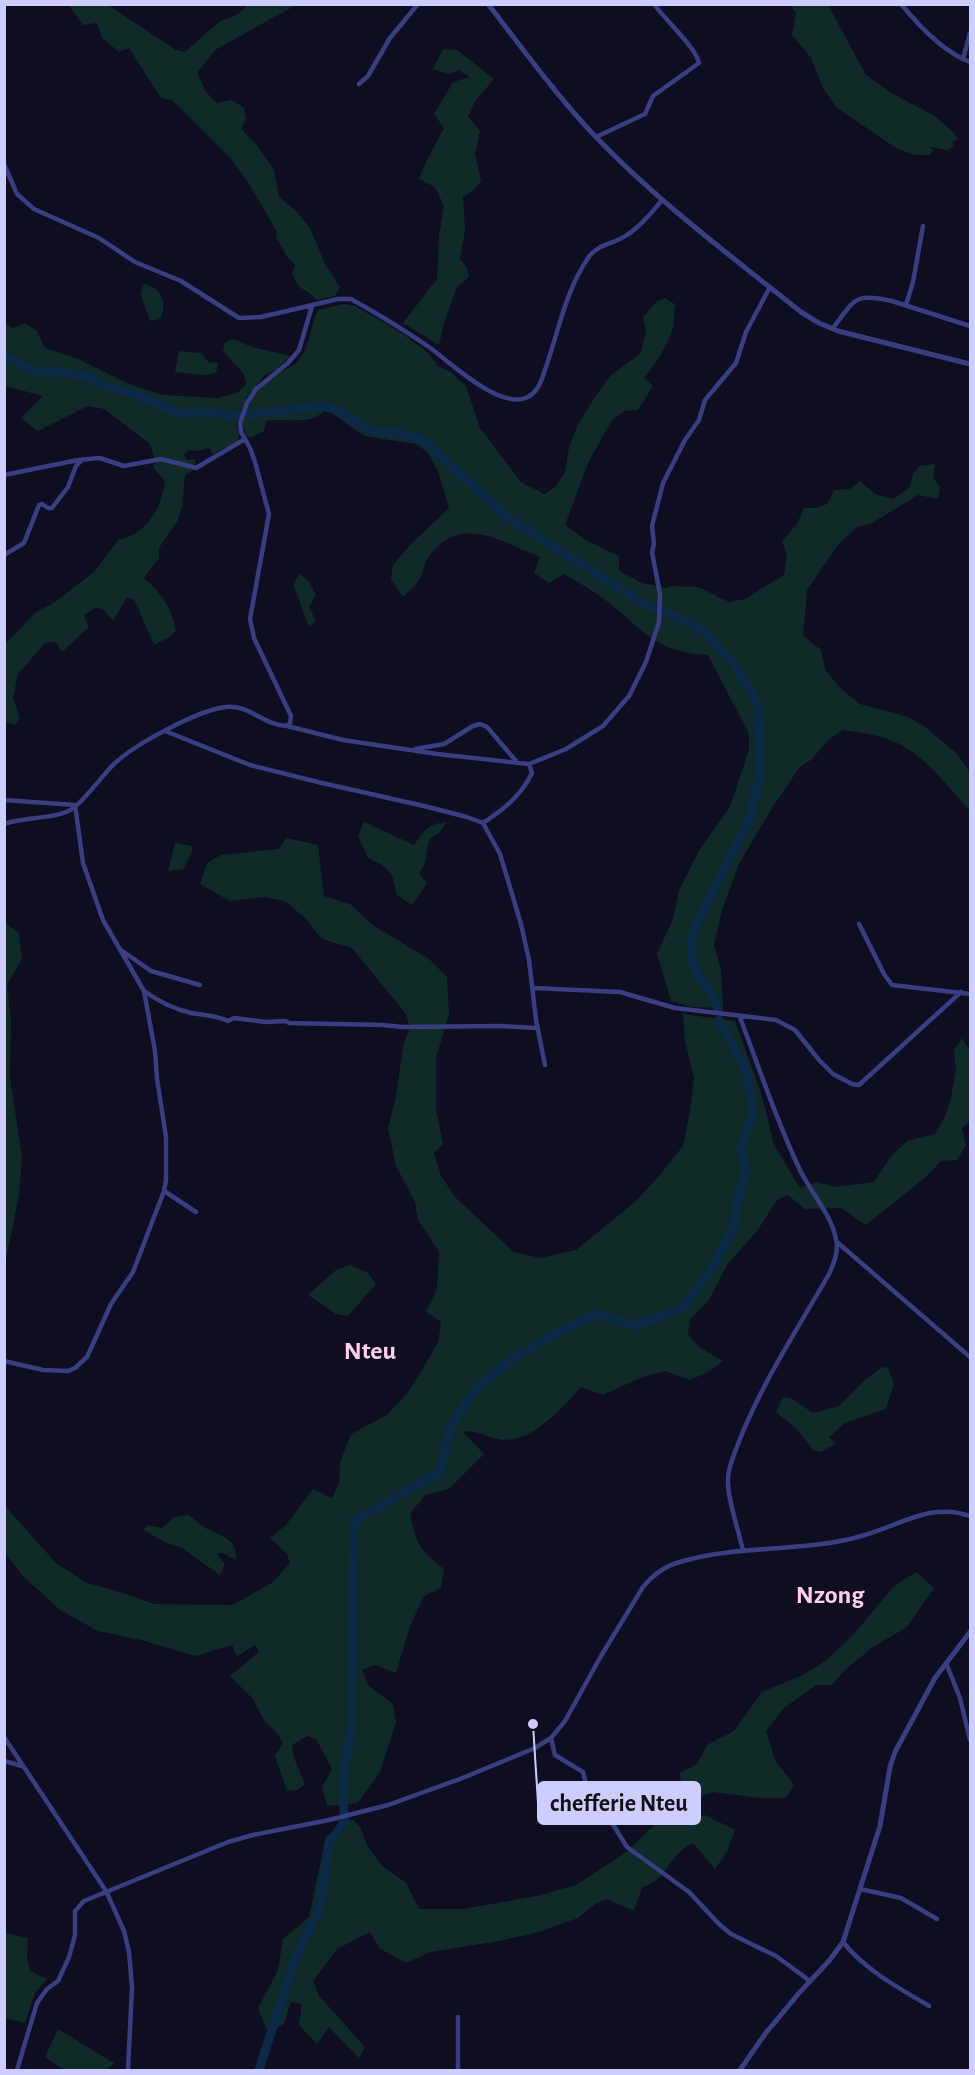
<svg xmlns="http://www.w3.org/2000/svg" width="975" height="2075" font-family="'Alegreya Sans',sans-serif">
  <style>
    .green { fill: #102b27 }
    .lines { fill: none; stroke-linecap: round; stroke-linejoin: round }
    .river { stroke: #0c2946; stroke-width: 9 }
    .minor { stroke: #383e80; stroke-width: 4.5 }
    .tertiary { stroke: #383e80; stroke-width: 5 }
    .labels { text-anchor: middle; stroke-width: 4.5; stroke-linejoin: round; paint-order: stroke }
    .quarter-label { font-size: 26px; font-weight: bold; fill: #ffcff3; stroke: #0e0d21 }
    .leader { fill: none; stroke: #cdcdff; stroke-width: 2 }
    .callout-dot { fill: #cdcdff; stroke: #0e0d21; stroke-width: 2 }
    .callout { fill: #cdcdff; stroke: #cdcdff; stroke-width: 2 }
    .callout-label { font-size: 24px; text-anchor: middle; font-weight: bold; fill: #111 }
  </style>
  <rect width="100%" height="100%" fill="#0e0d21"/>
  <path class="green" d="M69 5H108L176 50 185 52 219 22 238 14 248 5H296L215 50 197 73 206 92 217 103 232 100 244 108 246 119 241 129 256 144 274 170 279 197 296 211 310 228 326 266 340 287 335 296 317 300C304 287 300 292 292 274L295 265 286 255 276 237 277 232 248 182 232 160 172 100 161 98 129 48 119 52 102 38 97 23 83 25Z
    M790 5H828L866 75 893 94 935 116 954 133 958 139 952 142 954 146 947 150 930 147 933 150 930 155H914L896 148 836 107 822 86 811 58 792 35 796 13Z
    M443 49 457 50 494 79 476 100 468 116 480 131 475 154 481 181 475 189 463 197 465 230 460 259 467 268 469 277 457 287 444 323 439 345 403 323 437 279 439 236 444 206 435 187 419 179 427 160 444 128 434 114 453 82 470 77 459 70 450 74 433 69Z
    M144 284C162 288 168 303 160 319L150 321 140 293Z
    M665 298 676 305C673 313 675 321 673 328 667 346 656 364 644 378L653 386 638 410 625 411 612 420 588 463 565 525 586 540 619 556V571L642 583 666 588 671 586 698 587 729 602 745 599 784 575 787 555 782 541 797 524 804 508H816L827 504 834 490 850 489 860 481 875 494 893 499 909 488 913 474 919 466 935 464 933 478 940 487 938 499 918 495 872 523 857 527 838 545 807 590 803 636 821 650 825 669 840 688 860 704 908 717 924 726 956 753 970 772V811C943 782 921 748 881 737 868 733 855 732 843 730L828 740 812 759 799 768 772 808 739 864 722 910 714 945 721 970 723 1008 691 1007 671 1001 657 954 673 919 679 890 700 849 730 807 749 750V734L708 655C657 653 644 631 608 602 594 591 579 583 564 574L549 583 534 573 540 557C500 541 459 513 428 558 423 565 423 574 419 580 415 586 408 592 403 597L391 580 393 565 410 545 449 508 438 471 427 452 416 444 364 436 326 409C312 427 286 417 266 421L264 431 250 438 246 435 242 424C247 407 254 390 269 379 278 372 293 368 300 359 311 344 310 326 318 310L344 304 355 306C374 317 432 347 437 366L451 372 466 386 480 428 521 482 544 494 555 487 565 472 569 447 578 424 595 397 610 376 641 353 646 331 643 317 656 302Z
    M5 323 13 328 25 323 37 331 45 348 76 358 129 384 163 395 218 398 239 392 246 384 244 374 223 351 225 342 233 339 252 347 291 356 276 370 265 375 247 397 236 424 239 434 238 441 213 454 209 448 197 451 189 450 184 455 187 460 195 459V469L185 475 182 507 178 520 159 548V558L144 578C162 594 172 607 176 631L168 638 154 645 134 599 127 598 113 621 103 609 95 608 84 615 89 627 62 652 56 642 45 643 18 674 13 698 20 718 15 725 5 722 4 645 36 612 55 602 95 571 118 540C146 535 162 508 165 481L153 467 156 462 149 443 104 409 88 406 38 431 21 418 43 396 5 386Z
    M179 351 202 353 208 362 218 363 216 373 205 375 175 372Z
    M299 574 309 581 316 595 309 607 316 621 309 626C302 613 301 599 293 586Z
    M364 822 414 845C425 830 427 824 447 822L439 833 429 839 425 863 419 874 427 883 412 905 396 894C394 872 388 867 368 858L358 836Z
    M286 838 318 845 324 896 350 904 374 926 429 959 447 977 449 1014 436 1058V1109L443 1144 434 1153 441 1176 456 1198 514 1252 540 1258 576 1250 635 1202 658 1177 683 1146 690 1111 694 1078 685 1041 683 1014 735 1021 762 1096 774 1145 800 1188 817 1182 835 1187 874 1182 891 1156 907 1141 935 1134 946 1114 951 1097 956 1070 954 1050 962 1038 970 1051V1121L962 1128 966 1145 957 1160 941 1161 926 1177 866 1225 841 1208 805 1209 788 1195 777 1200 757 1231 727 1265 709 1300 690 1319 688 1335 699 1347 723 1361 710 1371 690 1380 665 1371 640 1378 603 1395 581 1387C561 1408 531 1446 498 1439 483 1436 479 1431 462 1431L484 1454 449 1489 425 1495 410 1514C416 1543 419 1550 444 1569L441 1588 424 1596 410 1626 396 1673 375 1665 362 1670 369 1686 393 1704 396 1722 380 1772 358 1803 327 1806 322 1787 332 1769 316 1739 308 1736 292 1745 294 1758 305 1784 297 1790 287 1791 275 1756 283 1743 277 1733 264 1720 252 1698 230 1676 259 1652 255 1645 237 1656 232 1645 195 1656 141 1640 98 1631 60 1610 22 1575 5 1553 4 1505 56 1563 87 1583 120 1592 154 1604 233 1605 273 1582 290 1563 287 1554 270 1538 286 1525 313 1489 332 1498 339 1483 340 1462 351 1434 387 1415 409 1391 438 1343 441 1322 426 1312 437 1289 439 1252 418 1220 415 1202 396 1166 388 1128 395 1101 404 1042 410 1028 406 1014 352 948 322 939 305 918 285 901 264 897 230 901 200 884 207 863 221 855 279 849Z
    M175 843 192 846V852L183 869 168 871Z
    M5 923 19 933 22 959 7 985 11 1019 10 1077 22 1157 19 1195 5 1264Z
    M350 1265 368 1273 376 1284 348 1316 336 1314 308 1295 336 1270Z
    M882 1367 888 1368 894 1384 886 1409 845 1423 829 1437 836 1444 820 1452 813 1450 797 1429 776 1412 783 1397 791 1398 813 1413 839 1406 866 1379Z
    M188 1515C194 1519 199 1524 204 1527 222 1538 236 1535 236 1560L223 1553 217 1554 225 1564 220 1575 182 1548 164 1542 144 1530 147 1525 162 1528 174 1517Z
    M916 1572 934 1588 907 1627 873 1647 846 1669 832 1685H816L784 1708 766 1731 775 1760 794 1785 786 1798H759L713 1792 691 1800 681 1786 680 1773 697 1764 707 1745 734 1731 762 1692 803 1675 827 1660 854 1634 893 1587Z
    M705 1815 735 1830 727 1852 715 1869 693 1843C689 1845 684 1848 681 1851 666 1864 665 1881 642 1887L634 1911 607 1899 595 1904 578 1918 539 1932 499 1941 430 1952 406 1963 379 1948 370 1932 337 1949 313 1981 319 1996 365 2047 359 2058 329 2027 317 2044 299 2025 302 2004 291 2002 284 2024 268 2033 258 2008 278 1970 283 1939 309 1917 326 1836 353 1819 360 1827 367 1845 381 1865 406 1883 419 1909H463L537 1896 576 1885 628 1851 660 1819 668 1821Z
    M5 1933 28 1938 27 1958 30 1971 47 1979 35 1993 25 2023 5 2018C4 2007 8 1988 4 1978Z
    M58 2029 114 2063 106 2070H64L45 2057Z"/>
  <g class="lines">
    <path class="river" d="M4 356 35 372 49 371 90 377 102 385 136 395 181 414 204 412 238 416
      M249 415 321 406 336 409 352 420 373 431 404 434 424 441 507 517 644 604 687 621 705 633 734 664 758 705 760 774 749 821 711 895 691 936 692 959 698 977 708 988 718 1009
      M344 1813 343 1772 351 1732 354 1521 440 1472C444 1457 446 1437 453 1423 483 1367 543 1340 597 1313L634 1326 681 1309 711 1271 734 1227 736 1205 746 1174 741 1146 752 1117 751 1097 744 1066 719 1020
      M259 2070 294 1962 320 1907 329 1844 345 1821"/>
    <path class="minor" d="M901 4C919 26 943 52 970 62
      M963 59 970 33
      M359 84 368 76 390 38 418 4
      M596 137 645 114 653 96 699 63C695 46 665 20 654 4
      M4 164 17 194 34 209 99 238 135 262 181 281 239 318 261 317 338 299H351C378 314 404 330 429 347 452 363 521 432 541 381 557 340 563 295 588 258 597 244 614 244 627 235 641 226 652 212 662 200
      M906 305 913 282 923 226
      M833 328C855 300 853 292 892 301L970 326
      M4 475 78 460 100 458 124 466 161 459 196 468 245 439
      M4 555 24 543 39 505 42 504 48 508H52L68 487 76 466 82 460
      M287 726 343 740 437 754 529 764 566 749 603 726 629 696 646 662 659 622 660 594 652 552 654 544 652 526 663 483 685 440 699 420 705 400 736 363 746 332 770 287
      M165 731 250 765 322 783 424 806 467 817 483 823 500 854 521 924 529 960 536 1020 545 1065
      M415 749 444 744 473 726 480 724 487 727 516 761
      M4 800 75 805 83 863 103 920 144 991 155 1051 157 1079 166 1137V1180L164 1191 133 1272 111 1304 87 1357 75 1368 68 1371 43 1370 4 1361
      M483 823C504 809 521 796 532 773L529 764
      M4 824C23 817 57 819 72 809 86 799 100 778 113 765 133 745 198 710 226 707 248 704 265 726 287 726L290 723 291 716 254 638 250 619 269 514 255 462 250 448 241 432 240 423 247 403 256 389 288 363 299 350 312 306
      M859 924 884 974 892 985 970 994
      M121 950 151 971 200 985
      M534 988 620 992 675 1008 776 1020 795 1030 819 1060 833 1074 852 1084 859 1085 961 992
      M144 991C158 1001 174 1009 191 1013 204 1015 216 1015 228 1021L234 1018 266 1022 286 1021 289 1023 383 1025 403 1027 500 1026 538 1028
      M739 1015C759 1067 776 1120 800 1170 810 1191 832 1216 836 1239 839 1251 834 1263 829 1274 797 1330 761 1384 738 1444 734 1455 728 1467 728 1479 727 1499 739 1531 743 1551
      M164 1191 196 1212
      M837 1242 970 1357
      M946 1663 960 1698 970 1740
      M4 1737 106 1891 124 1931 129 1952 132 1987 128 2070
      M551 1738 555 1755 583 1772 588 1792 607 1815 627 1847 689 1892 719 1924 731 1934 776 1956 810 1981
      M4 1761 22 1766
      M860 1889 901 1898 937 1919
      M843 1942C865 1970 899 1988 929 2006
      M458 2017V2070
      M17 2070 37 2003 47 1989 58 1981 69 1957 75 1935V1911L84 1901 228 1842 253 1835 329 1820 388 1805 460 1779 535 1748 551 1738 565 1721 601 1656 643 1587C653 1575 664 1566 680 1562 738 1544 807 1553 865 1535 900 1525 932 1502 970 1516"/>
    <path class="tertiary" d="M488 4C523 49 556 95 595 136 657 201 731 256 801 312L819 323 838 331 970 364
      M740 2070 765 2034 799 1993 829 1961 843 1942 880 1826 890 1767 895 1752 935 1678 970 1632"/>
  </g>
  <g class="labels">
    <g class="quarter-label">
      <text x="370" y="1359">Nteu</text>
      <text x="830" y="1603">Nzong</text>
    </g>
  </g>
  <path class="leader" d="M533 1724L538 1803"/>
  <circle class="callout-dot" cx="533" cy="1724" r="6"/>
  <rect class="callout" x="538" y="1782" width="162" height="42" rx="6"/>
  <g class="callout-label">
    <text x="619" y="1811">chefferie Nteu</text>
  </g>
  <rect width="975" height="2075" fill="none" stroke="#cdcdff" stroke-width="12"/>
</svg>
